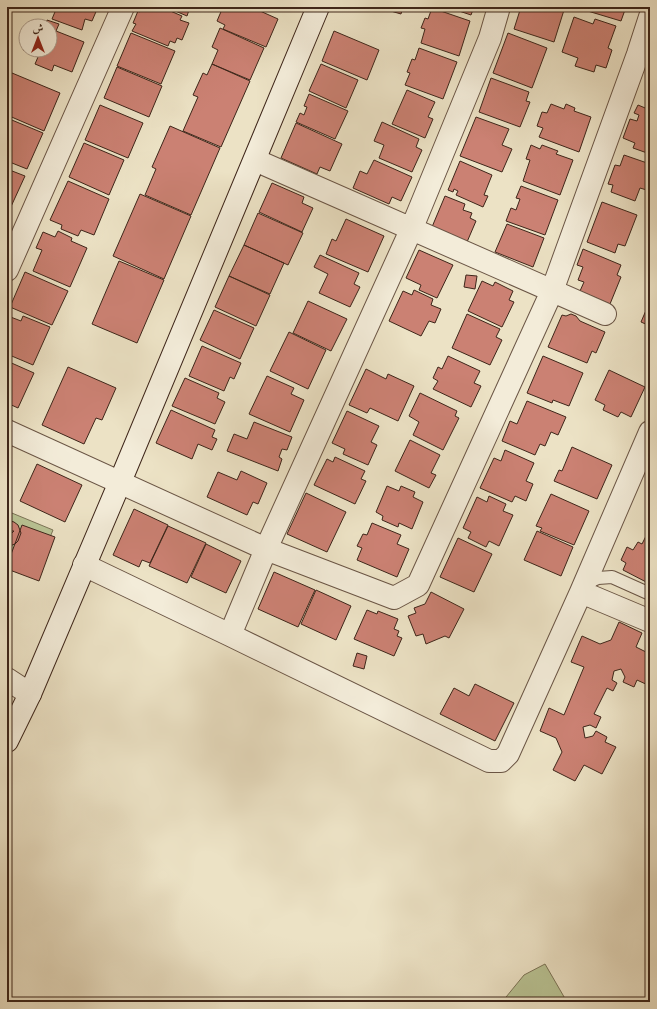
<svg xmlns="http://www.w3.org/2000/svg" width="657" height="1009" font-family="'Sorts Mill Goudy',Amiri,serif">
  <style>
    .green { fill: #b9c394; stroke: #7c7457 }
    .building { fill: #cb8173; stroke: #3e261a }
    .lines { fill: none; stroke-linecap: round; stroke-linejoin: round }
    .service-casing { stroke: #6a5545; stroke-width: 14 }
    .minor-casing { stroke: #6a5545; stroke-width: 24 }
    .secondary-casing { stroke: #3e261a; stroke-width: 24 }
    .service { stroke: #f3ecd9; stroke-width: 12 }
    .minor { stroke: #f3ecd9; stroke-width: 22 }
    .secondary { stroke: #f3ecd9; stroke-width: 22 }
  </style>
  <rect width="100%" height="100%" fill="#ece2c5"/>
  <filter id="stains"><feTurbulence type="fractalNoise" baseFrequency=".005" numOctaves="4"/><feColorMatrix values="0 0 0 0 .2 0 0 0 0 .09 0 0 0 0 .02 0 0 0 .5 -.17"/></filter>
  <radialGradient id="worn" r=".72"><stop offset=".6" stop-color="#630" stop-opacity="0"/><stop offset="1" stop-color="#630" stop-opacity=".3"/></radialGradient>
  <path class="green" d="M7 511 53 530 35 574 7 563Z
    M545 964 567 1002H502L524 975Z"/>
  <path class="building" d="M57 7H98L92 21 85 19 82 30 52 19Z
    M142 7H161L182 16 180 20 189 23 182 40 177 38 175 43 170 41 168 46 132 31 136 24 133 23 138 11 140 12Z
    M166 7H190L187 16Z
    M223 7H251L278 19 266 47 223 29 225 25 217 21Z
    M377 7H403L401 14Z
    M447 7H474L471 15Z
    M521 7H554L564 10 554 42 514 29Z
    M582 7H626L621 21 581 9Z
    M432 8 470 21 459 56 421 43 425 29 421 28 425 18 428 19Z
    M574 17 593 24 595 19 616 26 608 48 612 50 606 68 596 65 594 72 575 66 578 58 562 52Z
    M36 20 46 24 47 20 59 24 56 31 84 42 72 72 54 65 52 71 35 64 38 57 23 50 26 43V50H50V26H33Z
    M220 28 264 48 250 80 212 64 218 50 212 47Z
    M334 31 379 50 367 80 322 61Z
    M131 33 175 51 161 84 117 66Z
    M508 33 547 48 532 88 493 73Z
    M419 48 457 62 443 99 405 85 410 73 407 72 412 59 415 60Z
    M212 64 250 81 221 147 183 131 198 97 193 95 203 73 207 75Z
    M321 64 358 80 346 108 309 91Z
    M117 67 162 86 149 117 104 98Z
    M12 73 60 93 44 131 7 115 9 109 7 108V85Z
    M491 78 529 92 526 101 530 102 520 127 479 112Z
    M407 90 435 102 428 117 433 119 425 138 392 124Z
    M309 94 348 111 335 139 296 122 300 113 304 115 307 107 304 106Z
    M551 104 564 109 566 104 575 108 574 111 591 117 579 152 539 137 543 128 537 126 542 112 547 113Z
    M100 105 143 123 128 158 85 140Z
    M638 105 650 110V154L633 148 635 143 623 138 630 119 637 121 639 115 634 113Z
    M476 117 509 129 502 145 512 149 502 172 460 156Z
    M7 118 43 133 27 169 7 161Z
    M382 122 419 139 416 147 422 150 412 172 379 158 384 145 374 141Z
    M296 123 342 144 330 171 320 167 317 174 281 158Z
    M170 126 220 148 191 215 145 195 156 169 152 167Z
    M84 143 124 160 109 195 69 177Z
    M531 145 540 149 542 145 558 151 556 154 573 160 560 195 523 181 530 160 526 159Z
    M624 155 650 164V191L640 188 635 201 611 192 613 185 608 184 615 165 620 166Z
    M374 160 412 177 401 201 392 197 389 204 353 188 360 171 367 174Z
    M460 161 492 175 484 195 488 196 483 207 456 195 458 191 454 189 453 192 448 190Z
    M7 169 25 176 9 211 7 210Z
    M68 181 109 199 94 235 81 230 78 236 61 229 62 225 50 220Z
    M272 183 304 197 302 203 313 208 302 232 259 212Z
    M521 186 558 200 545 235 506 221 511 208 516 210 520 199 516 198Z
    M140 194 191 216 164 279 113 256Z
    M445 196 465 204 463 210 472 213 470 218 476 221 467 242 432 227Z
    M602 202 637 215 625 246 618 244 615 253 587 242Z
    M258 213 303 233 288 265 244 245Z
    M346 219 384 236 368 272 326 254 332 239 336 241Z
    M507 224 544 238 533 267 495 252Z
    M58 231 72 238 71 241 87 248 70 287 33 271 42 250 36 248 43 232 55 237Z
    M244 245 284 263 270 294 229 276Z
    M583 249 621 265 617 275 621 277 610 304 580 291 584 282 578 280 583 267 577 265Z
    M419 250 453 265 437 298 419 290 421 285 406 278Z
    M320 255 359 273 354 284 360 287 350 307 319 293 328 274 314 267Z
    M119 261 164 280 137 343 92 324Z
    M25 272 68 291 52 325 10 307Z
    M466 275 477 276 475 289 464 287Z
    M229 276 270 295 256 326 215 307Z
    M482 281 493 286 495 282 513 291 509 300 514 302 502 327 468 311Z
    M414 290 433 299 431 305 441 309 435 323 429 321 421 336 389 321 403 291 412 295Z
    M308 301 347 319 331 351 293 333Z
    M650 301V326L641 322Z
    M214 310 254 328 240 359 200 340Z
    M467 314 500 329 496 337 502 340 490 365 452 348Z
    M571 314 576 316 580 321 605 332 596 353 592 351 587 363 548 347 562 315 566 316Z
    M8 316 21 321 23 316 50 327 33 365 7 354V319Z
    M289 332 326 350 308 389 270 371Z
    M202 346 241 363 234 379 230 377 224 391 189 376Z
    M448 356 480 371 474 383 481 386 471 407 433 389 438 381 433 378 438 367 442 369Z
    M543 356 583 373 569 406 553 400 552 403 527 393Z
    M7 361 34 373 18 408 7 403Z
    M68 367 116 388 102 420 96 418 84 444 42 425Z
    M366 369 386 379 388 374 414 386 398 421 370 408 367 413 349 405Z
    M609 370 645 387 631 417 621 412 618 417 603 410 605 405 595 400Z
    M267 376 294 388 291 394 304 400 290 432 249 414Z
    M185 378 219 393 217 398 225 402 215 424 172 406Z
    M420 393 457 411 455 416 459 418 443 450 413 435 419 422 409 416Z
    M527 401 566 417 558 435 551 432 545 446 540 444 535 455 502 441 510 421 517 424Z
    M171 410 215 430 212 437 217 439 212 450 198 444 192 459 156 443Z
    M347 411 379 426 371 442 377 445 368 465 343 454 345 449 332 443Z
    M254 422 292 437 287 450 282 449 279 457 282 459 278 471 227 451 234 434 247 439Z
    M410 440 440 455 431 473 436 475 429 488 395 471Z
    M572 447 612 465 597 499 554 481 559 470 562 471Z
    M505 450 534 463 526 481 533 484 526 501 515 496 512 502 480 488 494 458 501 461Z
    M335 457 365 471 361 479 366 481 355 504 314 485 327 459 333 462Z
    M37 464 82 485 65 522 20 501Z
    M241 471 267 483 258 504 253 502 247 515 207 497 218 472 237 480Z
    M387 486 399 491 401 486 415 492 413 497 423 502 412 529 399 523 398 527 382 520 383 516 376 512Z
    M306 493 346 512 327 552 287 534Z
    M551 494 589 511 574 545 540 531 542 528 536 526Z
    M489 496 506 504 503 511 513 515 499 546 489 541 486 547 468 538 471 532 463 528 477 497 487 502Z
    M134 509 168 525 150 563 142 560 139 567 113 555Z
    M650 518V584L623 570 626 563 621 560 627 547 633 550 638 542 642 544 648 532V526Z
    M7 520 14 522 18 525 21 533 18 541 15 544 7 547Z
    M372 523 401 535 397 544 409 549 397 577 357 560 362 548 357 546 363 534 367 535Z
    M22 525 55 537 39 581 7 569V565Z
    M168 526 206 543 187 583 149 566Z
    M7 528 9 531H14L10 535 11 539 7 537Z
    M537 531 573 547 561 576 524 560Z
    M458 538 492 554 474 592 440 577Z
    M206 544 241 561 226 593 191 577Z
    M274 572 315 590 298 627 258 609Z
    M316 590 351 606 336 640 301 624Z
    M431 592 464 609 449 638 445 636 426 644 423 634 416 636 408 616 416 613 414 608 425 604Z
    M367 610 377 614 378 611 398 619 394 629 399 631 397 636 402 638 394 656 354 639Z
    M619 622 642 633 636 647 650 654V686L637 680 634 687 623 682 625 677 621 669 614 671 612 680 617 683 613 691 607 688 594 714 601 717 596 728 590 725 583 727 585 738 593 736 596 731 607 737 605 742 616 747 602 774 584 765 575 781 553 770 562 752 556 738 540 731 549 708 564 715 584 667 571 662 582 636 600 644 611 640Z
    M357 653 367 656 364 669 353 666Z
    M475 684 514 703 495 741 440 714 454 688 469 696Z"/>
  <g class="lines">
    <defs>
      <path id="service" d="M584 584 598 578 612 577 650 594"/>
      <path id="minor" d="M255 160 605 314
        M7 270 123 7
        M7 431 266 549 394 598 418 585 552 291 638 54 650 17
        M84 565 230 635 489 761H501L508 754 581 592 650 432
        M581 592 650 621
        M230 635 266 549 411 230 490 38 499 7
        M7 679 30 694"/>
      <path id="secondary" d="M7 741 30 694 120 482 318 7"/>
    </defs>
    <use href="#service" class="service-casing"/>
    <use href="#minor" class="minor-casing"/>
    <use href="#secondary" class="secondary-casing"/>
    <use href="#service" class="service"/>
    <use href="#minor" class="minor"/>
    <use href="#secondary" class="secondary"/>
  </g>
  <rect width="657" height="1009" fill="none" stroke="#ece2c5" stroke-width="24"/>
  <rect x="8" y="8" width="641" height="993" fill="none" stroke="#3e261a" stroke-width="2"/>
  <rect x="12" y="12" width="633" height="985" fill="none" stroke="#3e261a"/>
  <g transform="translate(38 38)"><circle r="19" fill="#f3ecd9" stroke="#ab9d8d"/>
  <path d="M0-3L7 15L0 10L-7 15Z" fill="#8f2418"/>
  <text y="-6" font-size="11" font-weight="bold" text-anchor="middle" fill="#3e261a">ش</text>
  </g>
  <rect width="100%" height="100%" filter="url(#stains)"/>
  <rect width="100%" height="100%" fill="url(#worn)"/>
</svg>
